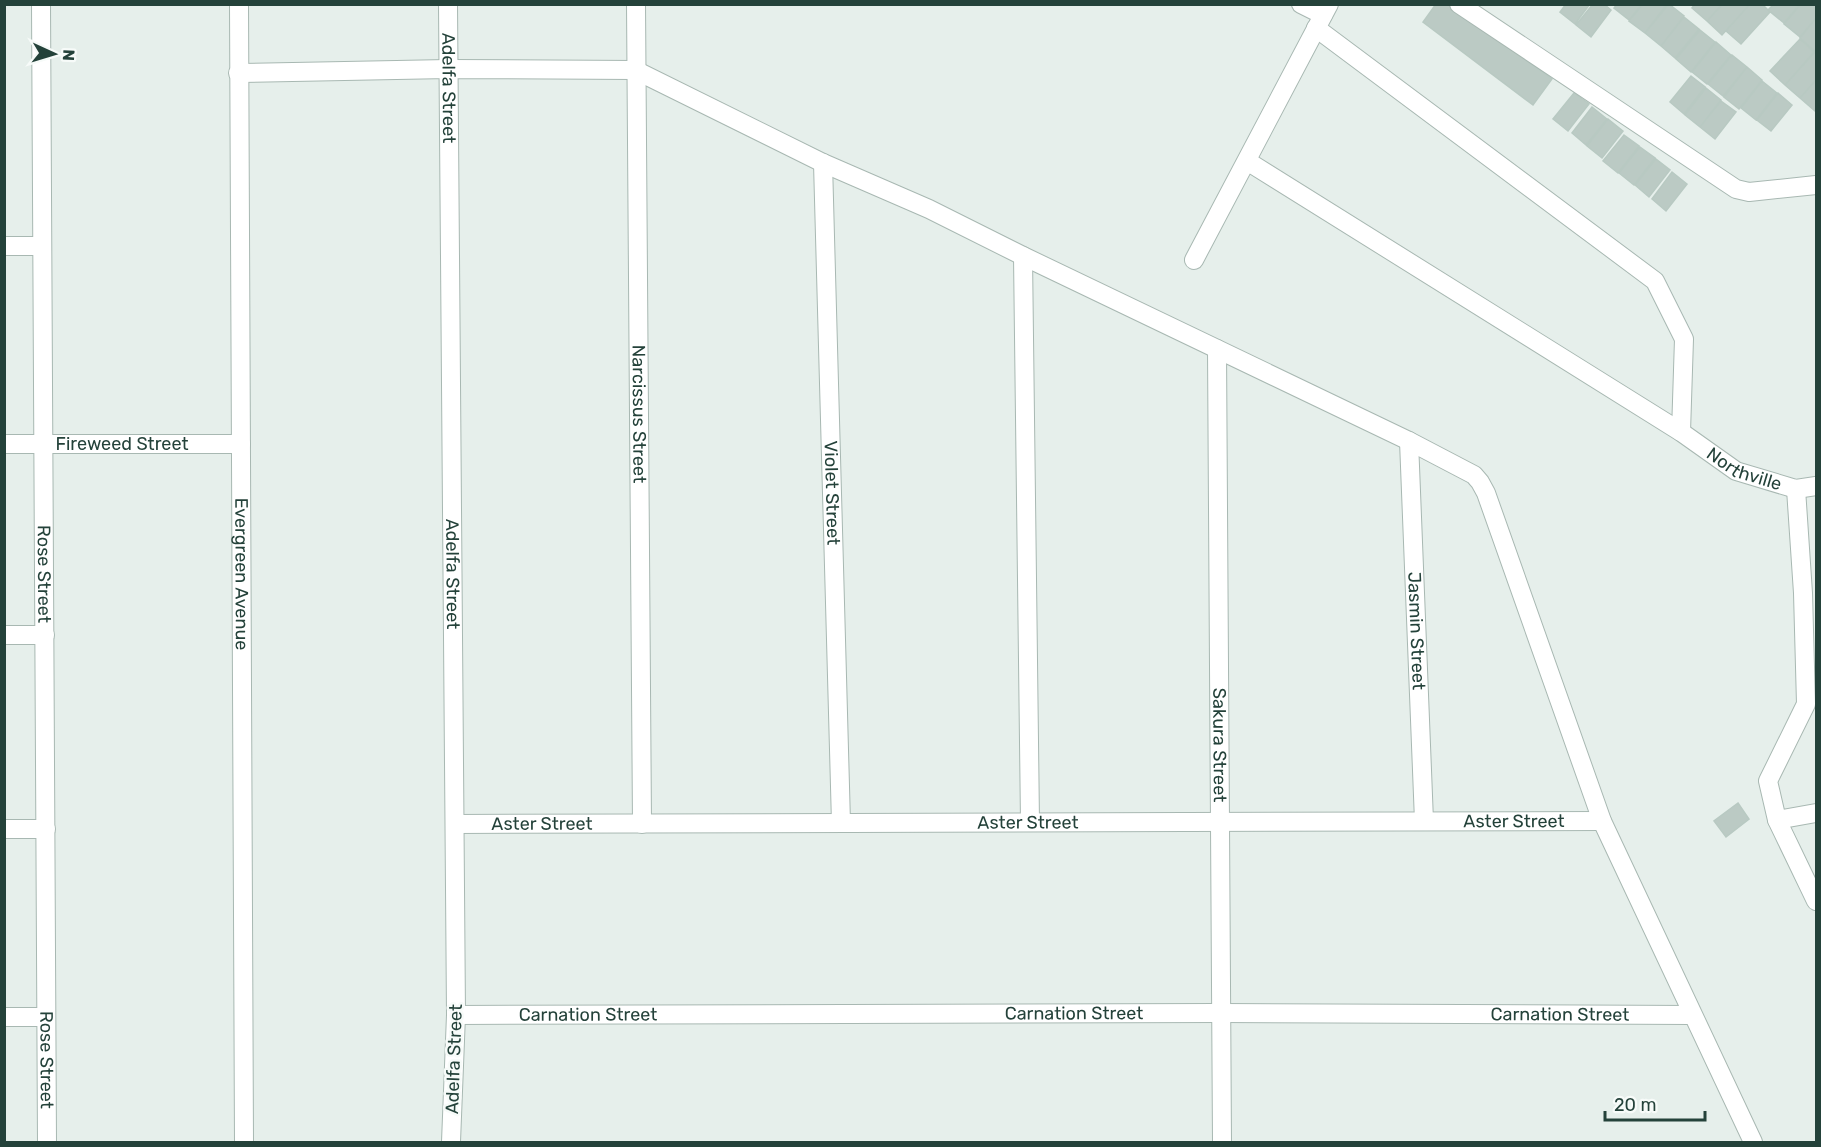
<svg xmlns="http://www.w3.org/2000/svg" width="1821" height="1147" font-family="Rubik,sans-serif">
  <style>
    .building { fill: #bbcac4; stroke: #b8c9c2; stroke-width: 1.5 }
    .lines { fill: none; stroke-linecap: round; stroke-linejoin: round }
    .minor-casing { stroke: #a8b8b2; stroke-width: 20 }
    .minor { stroke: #fff; stroke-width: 18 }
    .labels { text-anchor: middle; stroke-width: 5; stroke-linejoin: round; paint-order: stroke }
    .street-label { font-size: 18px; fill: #24423a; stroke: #f7fbf9 }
  </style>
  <rect width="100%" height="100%" fill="#e6efeb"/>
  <path class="building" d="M1436 4H1452L1552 79 1533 105 1423 22Z
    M1566 4H1590L1575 24 1560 12Z
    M1593 4H1604L1611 10 1591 37 1576 25Z
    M1617 4H1642L1629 20 1614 8Z
    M1643 4H1667L1645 33 1629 21Z
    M1669 4 1684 16 1661 46 1645 33Z
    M1695 4H1722L1707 21 1692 8Z
    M1723 4H1750L1722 35 1707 21Z
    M1750 4H1762L1770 12 1741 44 1726 31Z
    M1774 4H1800L1784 23 1768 10Z
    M1801 4H1815L1816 6V18L1800 37 1784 24Z
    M1684 17 1699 29 1675 58 1661 46Z
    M1816 18V49L1815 51 1800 38Z
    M1700 30 1715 42 1691 72 1676 59Z
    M1800 39 1814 52 1785 85 1770 71Z
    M1716 42 1731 55 1707 84 1692 72Z
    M1815 52 1816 54V80L1800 98 1785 85Z
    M1732 55 1747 67 1723 96 1708 84Z
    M1747 67 1762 80 1739 109 1724 97Z
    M1691 76 1705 87 1684 114 1670 102Z
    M1816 80V110L1815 111 1800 98Z
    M1762 81 1777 93 1756 120 1741 108Z
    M1706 88 1721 100 1700 127 1685 115Z
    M1574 93 1589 104 1568 131 1553 119Z
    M1778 93 1792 105 1771 131 1757 120Z
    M1721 101 1736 112 1715 139 1700 127Z
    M1592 107 1607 119 1586 145 1572 133Z
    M1608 119 1623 131 1602 158 1587 146Z
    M1624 135 1639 146 1618 173 1603 161Z
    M1640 147 1655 158 1634 185 1619 173Z
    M1656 159 1670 170 1649 197 1635 185Z
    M1672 172 1687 184 1666 211 1652 199Z
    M1738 803 1749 819 1726 837 1714 821Z"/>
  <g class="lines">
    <defs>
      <g id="minor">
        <path id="s1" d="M41 4 47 1142"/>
        <path id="s2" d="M239 4 244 1142"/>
        <path id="s3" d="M448 4 456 1015 451 1142"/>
        <path id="s4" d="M636 4 642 824"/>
        <path d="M1301 4 1323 15"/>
        <path d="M1459 4 1736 189 1749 192 1816 185"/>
        <path d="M1316 28 1655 281 1684 339 1681 432"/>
        <path d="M238 73 448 69 635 70 823 163 929 209 1023 256 1409 441 1474 475 1480 482 1486 493 1602 821 1753 1142"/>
        <path id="s5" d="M1247 161 1681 432 1736 471 1796 489 1816 486"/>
        <path id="s6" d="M823 163 841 823"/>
        <path d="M4 246H42"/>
        <path d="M1023 256 1030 822"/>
        <path d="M1194 260 1329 4"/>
        <path id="s7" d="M1217 349 1222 1142"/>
        <path id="s8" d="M1409 441 1424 821"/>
        <path id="s9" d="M4 444H241"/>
        <path d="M1796 489 1803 593 1806 704 1768 781 1777 820 1816 901"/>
        <path d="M4 635H45"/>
        <path d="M1777 820 1816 813"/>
        <path id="s10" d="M455 824 1602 821"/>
        <path d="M4 829H46"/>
        <path id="s11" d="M456 1015 1221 1013 1692 1015"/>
        <path d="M4 1017H46"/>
      </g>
    </defs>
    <use href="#minor" class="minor-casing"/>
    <use href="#minor" class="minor"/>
  </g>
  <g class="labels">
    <g class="street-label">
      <text dy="6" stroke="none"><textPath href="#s3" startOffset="84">Adelfa Street</textPath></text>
      <text dy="6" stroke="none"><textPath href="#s4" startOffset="410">Narcissus Street</textPath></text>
      <text dy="6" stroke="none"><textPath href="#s9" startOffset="118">Fireweed Street</textPath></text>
      <text dy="6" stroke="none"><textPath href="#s5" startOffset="586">Northville</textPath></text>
      <text dy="6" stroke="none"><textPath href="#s6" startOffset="330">Violet Street</textPath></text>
      <text dy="6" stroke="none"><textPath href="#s1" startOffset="570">Rose Street</textPath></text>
      <text dy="6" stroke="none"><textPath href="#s2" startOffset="570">Evergreen Avenue</textPath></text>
      <text dy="6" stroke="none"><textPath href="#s3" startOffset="570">Adelfa Street</textPath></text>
      <text dy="6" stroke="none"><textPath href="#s8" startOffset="190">Jasmin Street</textPath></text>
      <text dy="6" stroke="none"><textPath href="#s7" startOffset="396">Sakura Street</textPath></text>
      <text dy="6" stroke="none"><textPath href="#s10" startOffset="1059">Aster Street</textPath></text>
      <text dy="6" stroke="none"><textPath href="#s10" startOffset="573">Aster Street</textPath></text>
      <text dy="6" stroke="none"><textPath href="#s10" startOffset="87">Aster Street</textPath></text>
      <text dy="6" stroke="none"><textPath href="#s11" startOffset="618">Carnation Street</textPath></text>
      <text dy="6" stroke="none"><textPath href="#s11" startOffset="132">Carnation Street</textPath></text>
      <text dy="6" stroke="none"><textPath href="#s11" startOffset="1104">Carnation Street</textPath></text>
      <text dy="6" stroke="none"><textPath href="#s1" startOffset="1056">Rose Street</textPath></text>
      <text transform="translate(454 1059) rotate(-88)" y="6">Adelfa Street</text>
    </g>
  </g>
  <rect width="1821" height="1147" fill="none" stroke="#24423a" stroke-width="12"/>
  <g transform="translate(54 54) rotate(94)" stroke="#f7fbf9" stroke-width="4.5" paint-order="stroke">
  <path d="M0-4.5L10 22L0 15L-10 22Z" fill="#24423a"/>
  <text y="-9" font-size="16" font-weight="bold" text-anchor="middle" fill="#24423a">N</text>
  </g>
  <path d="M1605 1111v9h100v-9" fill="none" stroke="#24423a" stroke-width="3"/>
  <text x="1614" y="1111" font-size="18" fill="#24423a" stroke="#f7fbf9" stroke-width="4.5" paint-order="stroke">20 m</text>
</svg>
